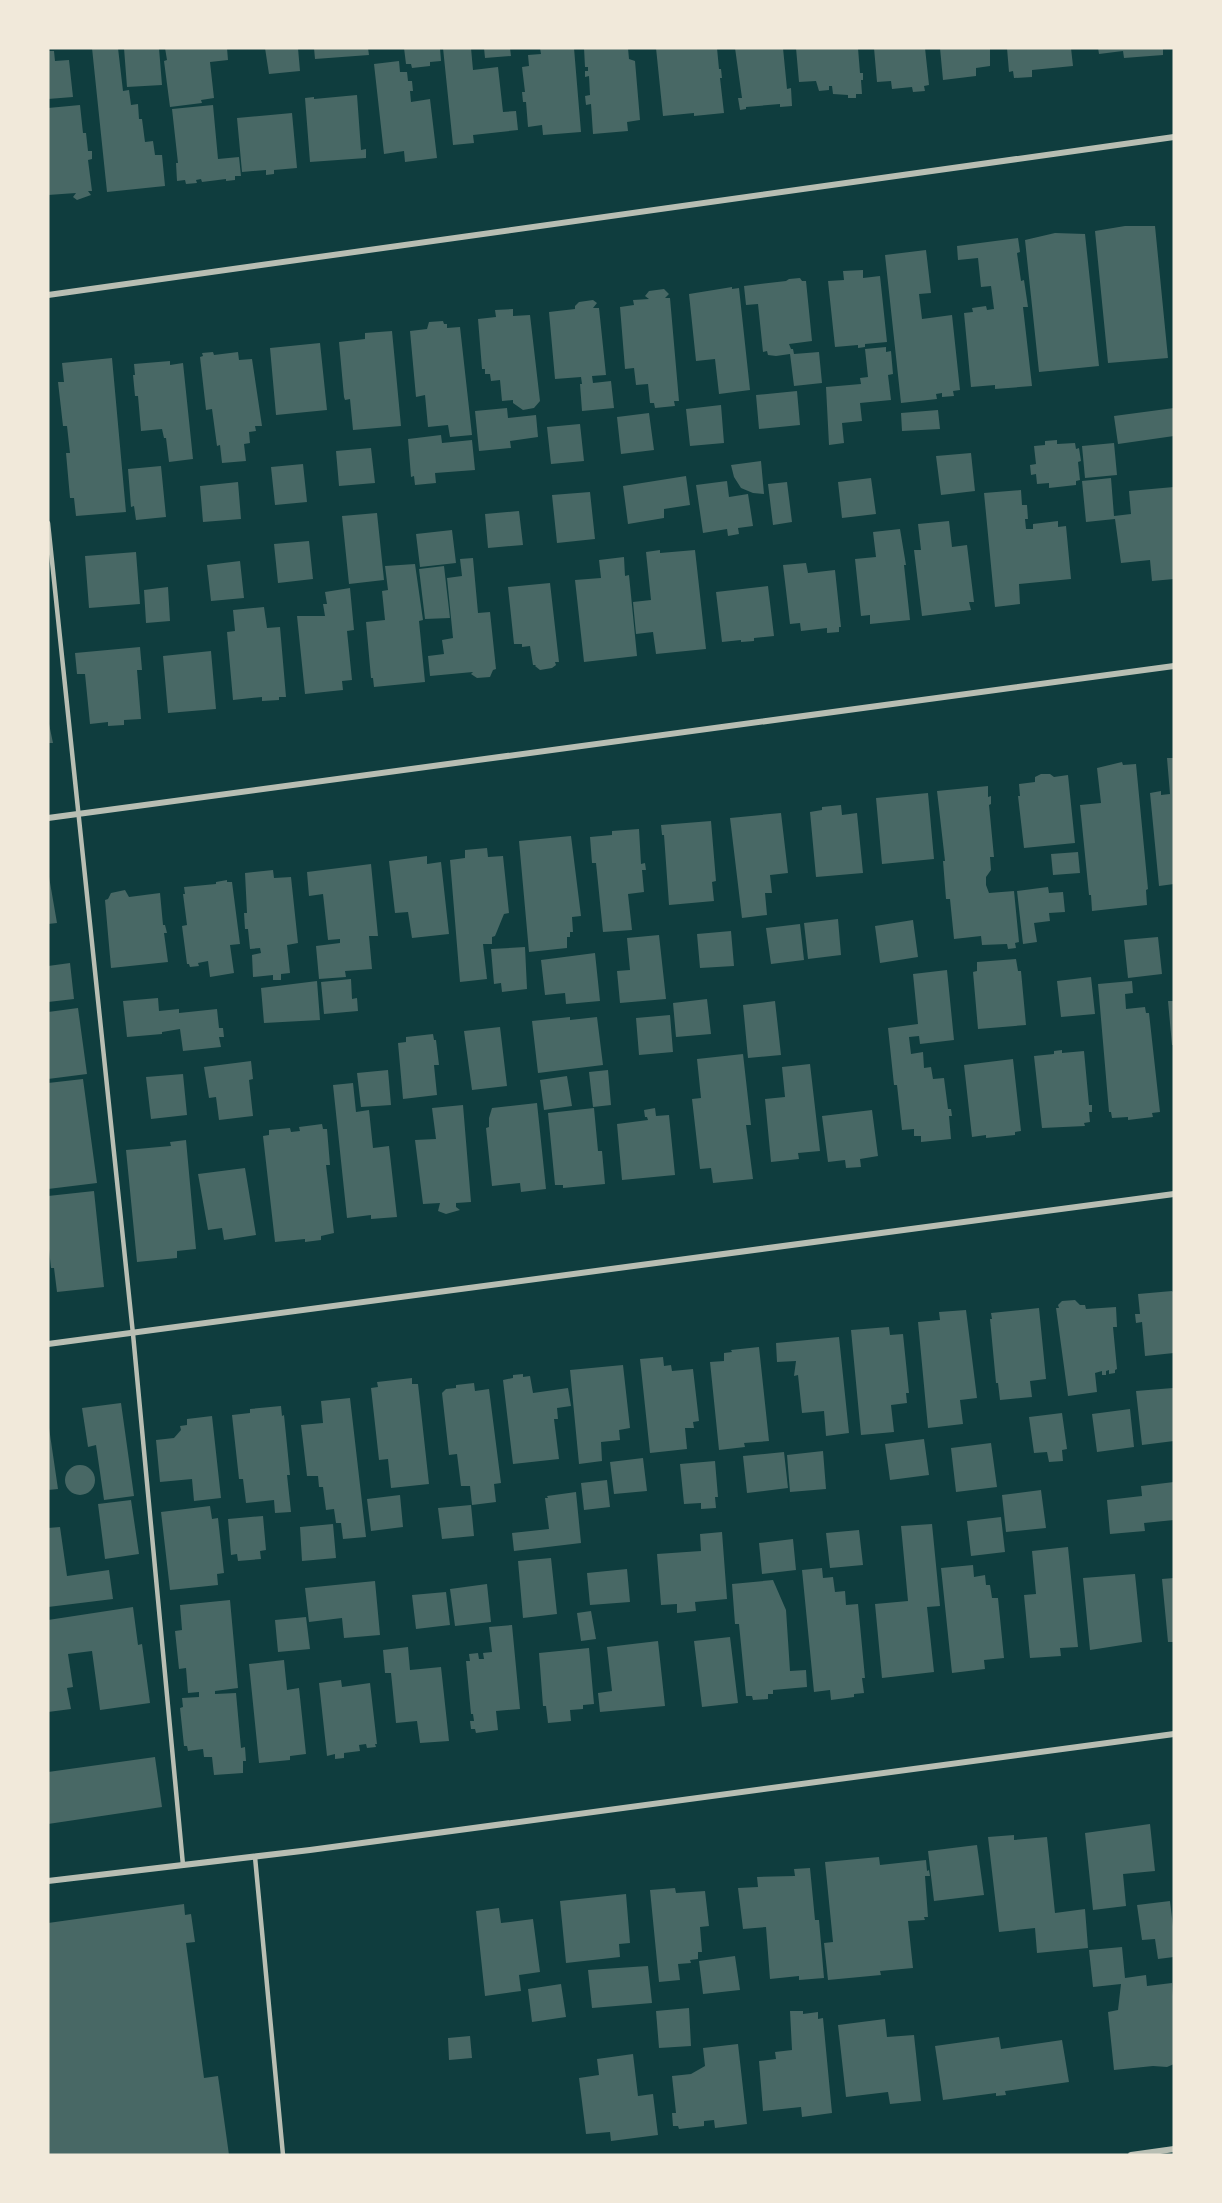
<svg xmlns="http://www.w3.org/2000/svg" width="1222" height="2203" font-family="'Public Sans',sans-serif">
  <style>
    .building { fill: #486865 }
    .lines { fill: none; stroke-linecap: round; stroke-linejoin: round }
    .service { stroke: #b8beb3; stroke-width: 4.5 }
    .minor { stroke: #b8beb3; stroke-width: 6 }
  </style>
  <rect width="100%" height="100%" fill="#0f3d3e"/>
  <path class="building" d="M92 48H118L123 91 129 90 131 105 138 104 139 119H142L145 142 153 141 155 155H162L165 186 107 192Z
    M124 48H159L162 85 127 87Z
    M165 48H227L228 60 210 62 214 98 201 100 202 103 170 107 164 61 167 60Z
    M265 48H298L300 71 269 74Z
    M314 48H368L369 55 315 59Z
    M404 48H440L441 61 430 62V66L412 68 411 64H406Z
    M443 48H471L473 70 498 67 503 112 516 111 518 130 473 135 474 143 453 145Z
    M484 48H510L511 56 485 58Z
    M540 48H574L581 132 543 135 542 125 528 127 526 102H523L522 92H525L522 67 529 66 528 55 541 54Z
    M584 48H628L629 59 635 61 640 120 627 122 628 131 593 134 591 104 586 105 585 96 590 95 589 76 585 77V71H588V67H585Z
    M656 48H717L719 69H721L722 78H720L724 113 694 116V113L663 116Z
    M735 48H783L787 89 791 88 792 106 780 107V104L746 107V109L740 110 738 98H742Z
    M796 48H858L860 73H863V80H861L862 94H856V98H848V95L833 94 832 86H829V90L819 91 816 81 799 82Z
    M874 48H925L929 85 924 86 925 91 913 92 912 87 892 89 891 81 877 82Z
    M940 48H990V66L976 68V76L943 80Z
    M1007 48H1071L1073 66 1032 70V77L1014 78 1013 71 1009 72Z
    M1098 48H1163V55L1124 58 1123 51 1099 54Z
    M48 51H54L55 61 69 60 73 97 48 99Z
    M399 61 400 72H407L408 81H412L413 91H410L411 102 430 99 437 158 405 162 404 151 384 154 374 64Z
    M357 95 361 150 366 149V158L310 162 305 98 314 97V99Z
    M80 105 83 133H86L88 151H92V159L88 160 92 191H88L91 195 77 200 73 197 76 193 48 195V108Z
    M213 105 218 159 239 157 241 176H235V180L226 181V179L202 182 201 179 196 180 197 183 186 184 185 180 177 181 176 163H178L172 109Z
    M292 113 297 168 274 170V174L266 175V170L242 172 237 118Z
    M1125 226H1155L1168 358 1108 363 1095 231Z
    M1055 233 1085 234 1099 366 1039 372 1025 240Z
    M1018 238 1020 252 1017 253 1021 281 1024 280 1028 307H1023L1032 386 995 389V385L971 387 964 313 973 312 972 308 986 306 987 310 994 309 991 286 981 287 978 258 958 260 957 246Z
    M926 250 931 293 919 294 922 319 952 315 960 390 953 391 954 396 942 397V393L936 394 937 399 901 403 885 255Z
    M863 270V278L880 276 887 342 865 344V347L858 348V345L835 347 828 281 844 280 843 271Z
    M800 278 802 281H806L812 341 789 344 791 349H793L794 354 819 352 822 383 794 386 790 354 776 356 768 355 767 351 763 352 758 304 746 305 744 286 786 281 789 279Z
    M732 287V289L739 288 750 390 719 394 715 359 696 361 689 294Z
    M664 289 669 294 665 298H670L679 401H674L675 406 655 408 654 403H650L648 384 636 385 634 368 625 369 620 307 634 305 633 300 649 299 645 296 649 291Z
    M593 300 597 303 593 308H599L606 375 592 376 593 383 611 381 614 408 582 411 580 384H582L581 377 555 379 549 312 575 309V306L579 302Z
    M513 309V316L530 315 540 401 534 408 523 410 513 403V400L502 401 500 380 491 381 490 374H485V369H482L478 319 496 317 495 310Z
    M443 321 444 324H447V328L460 327 472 435 450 437 448 425 428 427 425 395 416 397 410 331 427 329 429 322Z
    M392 331 401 426 353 430 350 399 345 400 344 397 339 342 365 339V333Z
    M320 343 327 410 276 415 270 348Z
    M886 347V352L891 351 893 374 888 375 891 400 860 403 862 421 842 423 844 443 829 445 826 387 861 384 860 378 868 377 865 349Z
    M213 352 214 355 238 352 239 360 252 359 262 426H255L256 431 249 432 250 443 244 444 246 461 222 463 220 445 217 446 212 409 206 410 200 357 203 356 202 353Z
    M112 358 126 512 76 516 74 498H70L66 453H70L67 426H63L58 382H64L62 363Z
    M170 361V365L183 363 193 459 169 462 166 438H164L162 429 141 431 138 396H135L133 375H135L134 364Z
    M797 391 800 425 759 429 756 395Z
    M721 405 724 443 690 446 686 409Z
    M507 408 508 418 536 415 538 437 510 441 511 448 479 451 475 411Z
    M1174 408V436L1118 444 1114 416Z
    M938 410 940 429 902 431 901 413Z
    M649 413 654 450 621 454 617 417Z
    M580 424 584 461 551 464 547 427Z
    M441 435 442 443 472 440 475 470 435 473 436 483 415 485 414 476 411 477 408 439Z
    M1057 440V444L1075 443 1076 449 1079 448 1081 461 1078 462 1080 480 1076 481V485L1049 488V483L1037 484 1036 474 1031 475 1030 465 1036 464 1034 446 1045 445V441Z
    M1114 443 1117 475 1085 478 1082 446Z
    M371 448 375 483 339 486 336 451Z
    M971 453 975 491 941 495 936 456Z
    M761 461 764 494 753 493 741 488 734 477 731 465Z
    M303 464 307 502 275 505 271 467Z
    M161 466 166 517 136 520 134 506 131 507 128 469Z
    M686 476 690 505 664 509V518L628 524 623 486Z
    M871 478 876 514 842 518 838 482Z
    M1111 478 1114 516 1131 514 1129 491 1174 487V579L1152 581 1150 560 1121 563 1115 519 1086 522 1082 481Z
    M727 481 729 497 748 494 753 526 738 528 739 534 728 536 727 529 703 533 696 485Z
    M238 482 241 519 203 522 200 486Z
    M787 482 792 522 773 525 768 484Z
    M1021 490 1022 505H1027L1028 519H1025L1026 529H1033V524L1058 521V527L1066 526 1071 579 1019 584 1020 604 995 607 984 493Z
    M590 492 595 539 557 543 552 495Z
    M519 511 523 545 488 548 485 514Z
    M377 513 384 580 349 584 342 516Z
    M949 521 952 547 967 545 974 602H969L971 610 922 616 914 550H921L918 524Z
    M900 529 906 565H904L910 620 870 624V615L861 616 855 559 876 557 873 532Z
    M452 530 456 563 420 567 416 534Z
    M309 541 313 579 278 583 274 544Z
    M660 550V553L695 550 706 649 656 654 653 632 636 634 633 602 651 600 646 552Z
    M136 552 140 604 89 608 85 556Z
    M624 557 625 576 629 575 637 656 584 662 575 580 601 578 599 560Z
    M473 558 478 613 490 612 496 669 493 670 490 677 477 678 471 674 473 672 430 676 428 656 444 654 442 640 453 638 447 578 462 576 460 559Z
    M240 561 244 598 211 601 207 565Z
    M806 563 808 573 835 570 841 627H839V632L827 633V628L801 631 800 623 790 624 783 565Z
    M415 564 423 620 419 621 425 682 374 687 373 678H371L366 622 385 620 382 591 388 590 385 566Z
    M444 566 450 618 425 619 419 569Z
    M550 583 559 662H555L556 665 552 668 540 670 535 666 536 665H533L530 646 522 647V644H514L508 587Z
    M768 586 774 636 754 638V641L741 642V640L722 642 716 592Z
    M168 587 170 621 146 623 144 590Z
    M350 588 354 630 347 631 352 680 342 681 343 690 305 694 297 616H325L323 604H327L325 592Z
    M264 607 267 628 280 627 286 697H279V700L262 701V697L233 700 227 632 235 631 233 610Z
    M140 647 142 670H137L141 719 124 720V725L108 726V722L90 724 85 674H77L75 653Z
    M211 651 216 709 168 713 163 656Z
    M48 719 53 743H48Z
    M1167 758H1174V884L1159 886 1150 793 1161 791V795L1170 794Z
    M1122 762 1123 765 1136 764 1148 889 1146 890 1147 905 1092 911 1091 895H1089L1080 805 1101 803 1097 768Z
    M1041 774H1050L1054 777 1068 775 1075 843 1024 848 1018 796H1020L1019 784 1035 782V777Z
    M988 786V797L991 796V804L989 805 994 857H990L991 870 986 877V885L989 893 1014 891 1019 942 1015 943 1016 948 1008 949 1007 944 982 945 981 936 954 939 950 899H946L943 861H945L937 791Z
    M928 793 934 859 882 864 876 798Z
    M841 805 842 815 857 813 863 873 816 877 810 812 822 810V807Z
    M781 813 788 873 770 875 772 893H765L767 915 742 918 730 818Z
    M711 821 716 881 712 882 714 901 669 905 664 835H662L661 825Z
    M639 829 641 864 645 863 646 870H642L644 892 628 894 632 930 603 932 596 863H592L590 837 612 835V831Z
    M571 836 581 916 572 917 573 932H570V937H567V948L529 952 519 841Z
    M487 848 488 857 503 856 509 913 504 914 495 936 492 937V944H483L487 979 460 982 450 860 465 858V850Z
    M1078 852 1080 873 1053 875 1051 854Z
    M427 856V864L441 862 449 934 412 938 408 912 395 913 389 861Z
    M371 864 378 936H369L372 969 345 971 346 977 319 979 316 946 340 943V939L328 940 323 894 309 896 307 872Z
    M273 870 274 878 291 877 298 943 287 945 290 973 281 974V980H273V975L253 977 252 955 261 953 260 948 250 949 248 929H245L244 913H247L245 873Z
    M48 871 57 923 48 924Z
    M227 880V882H232L240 944 230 945 234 973 210 977 208 961 198 963 199 966 190 967 189 964H187L182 926 187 925 183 894H185L184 887 216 884V882Z
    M1048 887 1049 893 1063 892 1065 912 1049 913 1050 921 1034 923 1037 942 1023 944 1017 891Z
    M125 890 129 897 160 893 163 925H165L167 933H164L168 962 111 968 105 900 108 899 111 893Z
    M838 919 841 955 808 959 804 923Z
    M913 920 918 957 880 963 875 926Z
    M800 924 804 960 771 964 766 928Z
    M731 931 734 966 700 968 697 934Z
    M659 935 666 999 620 1003 617 971 630 970 627 938Z
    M1158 937 1162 974 1128 978 1124 940Z
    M525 947 527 989 502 992 501 983 494 984 491 949Z
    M595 953 600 1001 566 1004 565 993 545 995 541 960Z
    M1016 959 1018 971H1021L1026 1025 978 1029 973 972 977 971V962Z
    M70 963 74 999 48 1002V966Z
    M947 970 954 1040 920 1044 919 1036 909 1037 911 1054 923 1052 924 1068 931 1067 933 1079 944 1078 948 1109H951L952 1116H949L951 1139 921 1142V1136H914V1129L902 1130 897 1085H894L888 1028 918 1024 913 974Z
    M1091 977 1095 1014 1061 1017 1057 981Z
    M351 979 352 999 357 998 358 1011 324 1014 321 982Z
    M317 981 320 1020 264 1023 261 988Z
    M1132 981 1133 993 1125 994 1126 1009 1145 1007 1146 1013H1149L1160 1112 1152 1113 1153 1117 1128 1120V1117L1112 1118 1111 1112H1109L1098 984Z
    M158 998 159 1011 179 1009V1013L217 1009 219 1028H223L224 1037H219L221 1047 183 1051 180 1029 162 1032V1034L127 1037 123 1001Z
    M707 999 711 1034 676 1037 673 1003Z
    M775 1001 781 1055 748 1058 743 1005Z
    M1168 1001H1174V1045H1172Z
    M78 1008 87 1074 48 1079V1012Z
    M670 1015 673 1052 639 1055 636 1018Z
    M570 1017V1020L597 1017 603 1065 538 1073 532 1021Z
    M500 1027 507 1086 472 1090 464 1031Z
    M433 1034 434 1040H436L439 1065H434L437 1095 403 1099 398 1043 406 1042V1037Z
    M1062 1050V1053L1084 1051 1089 1105H1092V1112H1089L1090 1122 1084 1123 1085 1126 1042 1128 1034 1056 1054 1054V1051Z
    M743 1054 751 1125H746L753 1179 713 1183 711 1168 700 1169 692 1099 701 1098 697 1059Z
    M1013 1059 1021 1131 1015 1132V1135L986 1138V1135L972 1137 964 1065Z
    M251 1061 253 1079 249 1080 253 1116 219 1120 216 1097 209 1098 204 1067Z
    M810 1064 820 1151 798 1153 799 1159 771 1162 765 1099 785 1097 782 1067Z
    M388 1070 391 1105 361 1107 357 1073Z
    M608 1070 611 1105 593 1107 589 1072Z
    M183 1074 187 1115 151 1119 146 1077Z
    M567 1076 572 1106 544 1110 540 1080Z
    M83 1079 97 1183 48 1189V1083Z
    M353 1083 356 1112 369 1110 373 1148 389 1146 397 1217 371 1219V1215L347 1218 333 1085Z
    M537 1103 546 1189 521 1192 520 1183 492 1186 486 1128 489 1127V1118L492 1108Z
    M463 1105 471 1202 456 1203V1207L460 1210 446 1214 438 1211 440 1203 423 1204 415 1140 436 1139 432 1108Z
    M594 1108 598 1151H602L605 1184 563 1188V1185H555L548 1113Z
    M655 1108 656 1116 669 1115 675 1175 622 1180 617 1124 648 1120 647 1117H645L644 1110Z
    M872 1110 878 1156 860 1159 861 1167 846 1168 845 1160 828 1162 822 1116Z
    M322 1124 323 1129H327L330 1165H326L334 1233 321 1236V1240L305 1242V1239L275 1242 263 1136 269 1135V1130L290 1128 291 1132 300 1131 299 1127Z
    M186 1140 196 1249 177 1251V1258L137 1262 126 1150 171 1146 170 1142Z
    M245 1168 256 1235 224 1240 222 1228 208 1230 198 1174Z
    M94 1191 104 1287 57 1292 54 1268H51L48 1240V1196Z
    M1172 1291 1174 1293V1353L1145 1356 1142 1322 1136 1323 1135 1314H1140L1138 1294Z
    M1075 1300 1080 1305H1085L1086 1309 1116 1307 1117 1327H1113L1117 1369 1115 1370V1373L1109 1374V1370L1106 1371V1375H1102V1371L1095 1373 1097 1392 1068 1396 1056 1308H1059L1058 1305 1062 1301Z
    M1039 1308 1046 1379 1030 1381 1032 1397 1000 1400 998 1383H996L990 1319H992L991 1313Z
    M966 1310 977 1398 960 1400 963 1424 928 1428 918 1322 940 1320 939 1312Z
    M889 1327 890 1335 903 1334 909 1393H906L907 1403 891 1405 894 1432 861 1435 851 1330Z
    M839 1337 849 1433 826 1436 824 1411 802 1413 798 1375 794 1376 796 1361 777 1362 776 1343Z
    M759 1347 769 1441 744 1443 745 1447 719 1450 710 1362 724 1361V1353L732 1352 731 1350Z
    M663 1357 664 1366 671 1365 672 1371 693 1369 699 1421 693 1422 694 1428H685L687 1449 650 1453 640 1359Z
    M623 1365 630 1428 619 1430 620 1440 601 1442 602 1461 579 1464 570 1370Z
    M523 1374V1377L530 1376 533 1393 568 1388 571 1406 557 1408 558 1419H554L559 1459 513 1464 503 1380 513 1378V1375Z
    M412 1378V1384H418L429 1484 391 1488 388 1459 379 1460 371 1388 378 1387 377 1382Z
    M474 1383 475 1391 489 1389 501 1483 494 1484 496 1502 472 1505 470 1486H461L457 1454 449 1455 442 1393 446 1389 456 1388V1385Z
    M1173 1388 1174 1441 1142 1445 1136 1391Z
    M350 1398 366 1537 343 1539 341 1523H336L334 1509 326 1510 323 1487H319L318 1476H307L301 1425 323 1423 321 1401Z
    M121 1403 134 1496 104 1500 96 1445 88 1447 82 1408Z
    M281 1406 282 1416 284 1415 290 1475H287L291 1512 275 1513 274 1500 246 1503 243 1479H239L232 1415 250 1413V1409Z
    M1130 1409 1134 1447 1097 1452 1092 1414Z
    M1062 1413 1067 1449 1062 1450 1063 1461 1049 1462 1047 1452 1034 1453 1029 1417Z
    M212 1416 221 1498 194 1501 192 1479 160 1482 156 1440 174 1438 181 1430 180 1426 187 1425V1419Z
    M48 1421 58 1489 48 1490Z
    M924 1439 929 1475 890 1480 885 1444Z
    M991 1443 997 1487 956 1492 951 1448Z
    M823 1451 826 1489 790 1492 787 1455Z
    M784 1452 788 1488 747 1493 743 1456Z
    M643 1458 647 1491 614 1494 610 1462Z
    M715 1461 718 1497H715L716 1508 701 1509V1503L684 1504 680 1464Z
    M65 1480a15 15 0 1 1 30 0a15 15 0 1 1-30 0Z
    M607 1480 610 1507 584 1510 581 1483Z
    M1174 1482V1520L1144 1523 1145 1531 1110 1534 1107 1500 1142 1496 1141 1486Z
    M1041 1490 1046 1528 1006 1532 1002 1495Z
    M576 1492 581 1543 514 1551 512 1533 549 1529 545 1498H548L547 1496Z
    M400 1495 403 1527 371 1531 367 1499Z
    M131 1500 139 1554 105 1559 98 1504Z
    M471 1505 474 1536 442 1539 438 1508Z
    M210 1506 212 1519 218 1518 224 1573 217 1574 218 1585 170 1590 161 1512Z
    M263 1516 266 1550 260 1551 261 1559 238 1561 237 1554 231 1555 228 1519Z
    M1001 1517 1005 1552 971 1556 967 1521Z
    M333 1524 336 1558 302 1561 300 1527Z
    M932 1524 940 1606 927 1607 934 1672 882 1678 875 1604 908 1601 901 1526Z
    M60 1527 67 1576 109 1570 113 1599 48 1607V1528Z
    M859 1530 863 1565 830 1568 826 1533Z
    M722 1532 727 1599 695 1602 696 1611 677 1613V1604L661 1605 657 1554 701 1551 700 1534Z
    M793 1539 796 1570 762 1574 759 1543Z
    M1068 1547 1078 1647 1060 1648 1061 1656 1030 1658 1024 1595 1036 1594 1032 1551Z
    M551 1558 557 1614 523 1618 518 1561Z
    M973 1565 974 1577 985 1575 986 1585H990L992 1598H998L1004 1658 984 1660 985 1669 952 1673 941 1568Z
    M822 1568 823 1578 833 1577 835 1592 845 1591 846 1605 858 1604 865 1678H862L864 1693 854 1694V1697L831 1700 830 1690 814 1692 802 1570Z
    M627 1569 630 1602 590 1605 587 1573Z
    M1135 1574 1142 1642 1090 1650 1083 1578Z
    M1174 1578V1642H1168L1162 1579Z
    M773 1580 786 1610 790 1671 806 1670 807 1687 773 1690V1694H768V1699L753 1700 752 1696H746L739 1624H735L732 1584Z
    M375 1581 380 1635 344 1638 342 1618 309 1622 305 1588Z
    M487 1584 491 1622 455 1626 450 1589Z
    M446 1592 450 1625 416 1629 412 1595Z
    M230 1600 238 1688 215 1691V1694L236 1693 241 1748 245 1747 246 1761H243V1773L214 1775 212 1757H204L203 1749 188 1751 187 1746H184L180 1708 183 1707 182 1698 199 1697V1692L188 1693 186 1668 179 1669 175 1631 182 1630 180 1605Z
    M133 1607 138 1645 142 1644 150 1703 100 1710 92 1651 68 1654 73 1687 67 1688 71 1709 48 1712V1620Z
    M591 1611 596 1639 581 1641 577 1613Z
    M306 1617 310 1649 278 1652 275 1620Z
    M512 1625 520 1709 496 1711 498 1730 476 1733 475 1729H471L470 1721H474L473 1714H471L466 1661H470L469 1654 478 1653 479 1659H484L483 1653 492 1652 489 1627Z
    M730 1637 738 1703 702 1707 694 1641Z
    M658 1641 665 1706 600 1712 598 1693 612 1691 607 1647Z
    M408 1647 410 1670 441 1667 449 1741 420 1743 417 1721 396 1723 391 1673H385L383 1650Z
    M589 1648 594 1704 583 1705V1709L570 1710 571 1721 548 1723 546 1706H543L539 1653Z
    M284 1660 287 1690 299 1688 306 1754 290 1756V1760L259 1763 249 1664Z
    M341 1680 342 1687 370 1683 377 1744H375L376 1747 367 1748 366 1744 359 1745 360 1751 344 1753V1758L335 1759V1754L327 1756 319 1683Z
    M155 1757 162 1807 48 1824V1772Z
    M1150 1824 1155 1871 1123 1874 1126 1906 1093 1910 1085 1833Z
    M1014 1835V1840L1047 1837 1055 1913 1085 1909 1088 1948 1037 1953 1035 1928 999 1932 988 1837Z
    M977 1845 984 1895 934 1901 928 1851Z
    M879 1857 880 1865 926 1860 927 1871 929 1870 930 1876H925L928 1917H924L925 1920 908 1921 913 1968 880 1971 881 1975 828 1980 824 1943 833 1942 825 1862Z
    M810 1868 815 1920H819L824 1978 799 1980V1976L770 1979 766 1927 743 1929 738 1888 758 1887 757 1877 795 1876 794 1869Z
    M675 1888 676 1893 705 1891 709 1926 700 1927 702 1952H698V1959L690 1960 691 1963 678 1964 680 1980 659 1982 650 1890Z
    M626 1894 630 1943 619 1944 620 1957 566 1963 560 1901Z
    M1170 1901 1174 1935V1957L1158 1959 1155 1939 1142 1940 1137 1905Z
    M184 1904 185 1915 191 1914 195 1942 186 1943 204 2078 218 2076 229 2155H48V1923Z
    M499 1908 501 1923 533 1919 540 1972 519 1975 521 1991 485 1996 476 1911Z
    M1122 1947 1125 1978 1146 1975 1147 1986 1172 1983 1174 2009V2064L1167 2067 1153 2066 1114 2070 1108 2012 1118 2010 1121 1984 1093 1987 1089 1950Z
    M735 1956 740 1990 703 1994 699 1961Z
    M648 1966 652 2003 592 2008 588 1970Z
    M561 1984 566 2017 532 2022 528 1989Z
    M689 2008 691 2046 659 2048 656 2011Z
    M790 2011H803V2014L818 2012V2019L823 2018 832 2113 802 2117 801 2107 763 2111 759 2061 776 2059 775 2052 792 2050Z
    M885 2019 887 2037 914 2035 921 2101 890 2104 888 2092 846 2097 838 2025Z
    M470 2036 472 2058 449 2060 448 2038Z
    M999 2037 1001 2049 1062 2040 1069 2082 1005 2091 1006 2095 996 2096V2093L943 2100 935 2046Z
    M738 2044 747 2124 715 2128 714 2120 704 2121V2126L679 2129 678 2126H673L672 2113H676L672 2076 691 2074 705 2066 703 2048Z
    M633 2054 638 2096 653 2094 658 2135 611 2141 610 2132 586 2134 579 2078 599 2075 597 2059Z"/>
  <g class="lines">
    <path class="service" d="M48 523 133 1334 183 1865
      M255 1857 283 2155"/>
    <path class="minor" d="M48 295 1174 137
      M48 818 1174 666
      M48 1344 1174 1194
      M48 1881 310 1850 1174 1734
      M1131 2155 1174 2149"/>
  </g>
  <rect width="1222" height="2203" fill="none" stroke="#f1e9da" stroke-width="99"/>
</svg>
